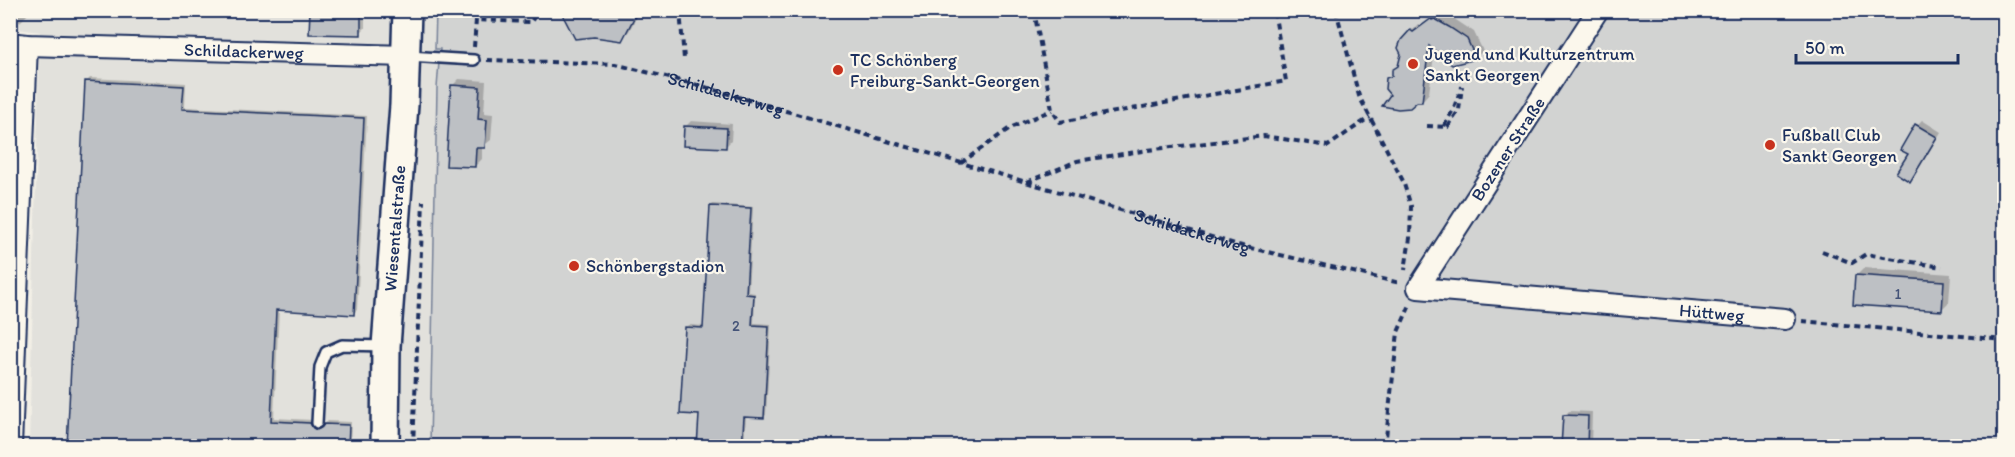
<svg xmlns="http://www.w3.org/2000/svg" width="2015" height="457" font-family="Itim,sans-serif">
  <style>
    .built { fill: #e2e1dc }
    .green { fill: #d2d3d2; stroke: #768198; stroke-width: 1.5 }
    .shadow { fill: #0003 }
    .building { fill: #bdc0c4; stroke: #1b2f5e; stroke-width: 1.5 }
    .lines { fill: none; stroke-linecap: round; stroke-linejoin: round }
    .lane-casing { stroke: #1b2f5e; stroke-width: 14 }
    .street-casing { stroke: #1b2f5e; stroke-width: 24 }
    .secondary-casing { stroke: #1b2f5e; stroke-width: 32 }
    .path { stroke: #1b2f5e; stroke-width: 4; stroke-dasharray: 6 4.5; stroke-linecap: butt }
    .lane { stroke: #fbf7ec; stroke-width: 9 }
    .street { stroke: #fbf7ec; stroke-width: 20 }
    .secondary { stroke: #fbf7ec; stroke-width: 27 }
    .poi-dot { fill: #c8321e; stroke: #fbf7ec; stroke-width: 2 }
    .labels { text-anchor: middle; stroke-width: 4.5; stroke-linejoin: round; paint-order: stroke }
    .number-label { font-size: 15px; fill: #445378 }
    .street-label { font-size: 18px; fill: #1b2f5e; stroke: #fbf7ec }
    .poi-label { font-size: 18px; fill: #1b2f5e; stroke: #fbf7ec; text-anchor: start }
  </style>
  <rect width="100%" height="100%" fill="#f2efe6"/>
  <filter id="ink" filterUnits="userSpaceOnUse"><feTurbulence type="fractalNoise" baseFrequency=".0167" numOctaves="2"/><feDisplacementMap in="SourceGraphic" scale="12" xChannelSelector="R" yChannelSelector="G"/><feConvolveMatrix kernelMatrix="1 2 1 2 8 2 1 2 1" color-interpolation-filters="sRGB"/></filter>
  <g filter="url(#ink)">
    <path class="built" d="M11 10 436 11 435 48 440 49 437 88 430 446H29L40 32 11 28Z"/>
    <path class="green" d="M436 11H2004V446H430L437 88 440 49H435Z"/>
    <path class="shadow" d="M10 10H29V13L20 22 10 21Z
      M311 10H365V28L360 33Z
      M562 10H640L629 31 621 39Z
      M1439 12H1444L1474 32 1483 51 1475 58 1435 48 1429 93 1422 101 1392 95 1388 78 1400 65 1411 31 1418 24 1421 26Z
      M90 78 186 83 185 107 367 116 357 310 354 313 279 309 274 418 313 420 316 425 321 427 328 421 351 422 350 446H68L87 81Z
      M459 79 486 81 484 113 493 114 491 140 482 147V159L475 166 452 86Z
      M1922 120 1941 132 1915 175 1910 180V153L1917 125Z
      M691 121 732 124 731 141 725 147 686 126Z
      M713 204 753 207 748 292 755 293 754 323 771 324 766 415 763 417 746 416 744 446H698L700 414 687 327 689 325 704 326 711 206Z
      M1864 268 1951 274 1949 302 1941 310 1857 275Z
      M1569 411 1592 412 1591 446H1563L1564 416Z"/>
    <path class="building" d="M310 10H361V35L309 34Z
      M560 10H638L622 41 594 37 575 39Z
      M1432 18V20L1435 19 1449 27 1467 39 1476 59 1452 65 1429 46 1422 102H1417L1410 108 1398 109 1382 106 1390 95 1385 89 1386 78 1392 76V70L1398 66 1401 54 1398 48 1401 40 1410 30 1413 32Z
      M85 81 184 86 182 109 364 118 354 315 276 310 271 421 310 423 313 428 317 430 322 427 324 424 349 425 348 447H67Z
      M451 85 480 87 478 119 487 120 485 148H476L475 167 446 166Z
      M1915 124 1937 137 1910 182 1896 173 1908 154 1900 150Z
      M684 126 727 128 726 148 683 146Z
      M710 206 751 208 746 294 754 295 752 325 769 326 764 418 744 417 742 447H697L699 415 680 414 685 327 703 328Z
      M1855 275 1944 281 1942 311 1853 305Z
      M1563 415 1588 416 1587 447H1561Z"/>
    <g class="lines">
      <defs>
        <path id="lane" d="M408 56 474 60
          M317 423 320 367 326 352 342 345 385 346"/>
        <g id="street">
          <path id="s2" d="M1598 10 1418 288 1785 319"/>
          <path id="s3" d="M10 43 27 45 406 56"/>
          <path d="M11 446 27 45"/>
        </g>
        <g id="secondary">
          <path id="s4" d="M385 446 386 346 404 105 407 10"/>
        </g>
      </defs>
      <use href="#lane" class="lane-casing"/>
      <use href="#street" class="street-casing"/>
      <use href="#secondary" class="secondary-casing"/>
      <g class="path">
        <path d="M680 10 684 59"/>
        <path d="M1034 10 1052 110 1060 122 1286 81 1274 10"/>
        <path d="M1336 10 1359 96 1403 181 1411 206 1410 238 1405 270"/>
        <path d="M474 47 476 20 531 22 538 10"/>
        <path id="s1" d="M487 60 615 64 705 87 1242 246 1400 283"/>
        <path d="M1427 126 1448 127 1459 110 1462 86"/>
        <path d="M1444 126 1453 110 1459 94"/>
        <path d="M961 163 1010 128 1052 110"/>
        <path d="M1027 182 1077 161 1155 149 1264 136 1328 146 1370 117"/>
        <path d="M1822 251 1852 263 1866 254 1942 267"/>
        <path d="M1802 321 2004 340"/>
        <path d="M413 446 423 201"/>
        <path d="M1385 446 1398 332 1410 305"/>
      </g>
      <use href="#lane" class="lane"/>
      <use href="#street" class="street"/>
      <use href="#secondary" class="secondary"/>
    </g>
  </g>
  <g class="poi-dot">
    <circle cx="1413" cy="64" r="6"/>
    <circle cx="838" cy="70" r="6"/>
    <circle cx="1770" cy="145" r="6"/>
    <circle cx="574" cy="266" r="6"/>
  </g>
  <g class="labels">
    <g class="number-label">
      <text x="1898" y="299">1</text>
      <text x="736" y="331">2</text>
    </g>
    <g class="street-label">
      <text dy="6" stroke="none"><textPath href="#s3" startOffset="234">Schildackerweg</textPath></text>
      <text dy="6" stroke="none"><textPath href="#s1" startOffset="243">Schildackerweg</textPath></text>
      <text transform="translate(1508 149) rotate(-57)" y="6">Bozener Straße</text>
      <text dy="6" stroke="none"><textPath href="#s4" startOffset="218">Wiesentalstraße</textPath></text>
      <text dy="6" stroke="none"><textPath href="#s1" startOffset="729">Schildackerweg</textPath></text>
      <text dy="6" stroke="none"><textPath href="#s2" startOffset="626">Hüttweg</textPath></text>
    </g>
    <g class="poi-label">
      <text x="1425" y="60">Jugend und Kulturzentrum<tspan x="1425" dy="21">Sankt Georgen</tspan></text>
      <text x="850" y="66">TC Schönberg<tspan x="850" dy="21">Freiburg-Sankt-Georgen</tspan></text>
      <text x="1782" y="141">Fußball Club<tspan x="1782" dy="21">Sankt Georgen</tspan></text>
      <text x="586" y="272">Schönbergstadion</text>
    </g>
  </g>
  <rect width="2015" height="457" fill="none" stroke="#fbf7ec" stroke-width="36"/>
  <rect x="18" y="18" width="1979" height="421" fill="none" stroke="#1b2f5e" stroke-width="2" filter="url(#ink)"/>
  <path d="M1796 54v9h162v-9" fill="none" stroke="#1b2f5e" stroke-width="3"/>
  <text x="1805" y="54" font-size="18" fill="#1b2f5e" stroke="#fbf7ec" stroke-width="4.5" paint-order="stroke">50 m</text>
</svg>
